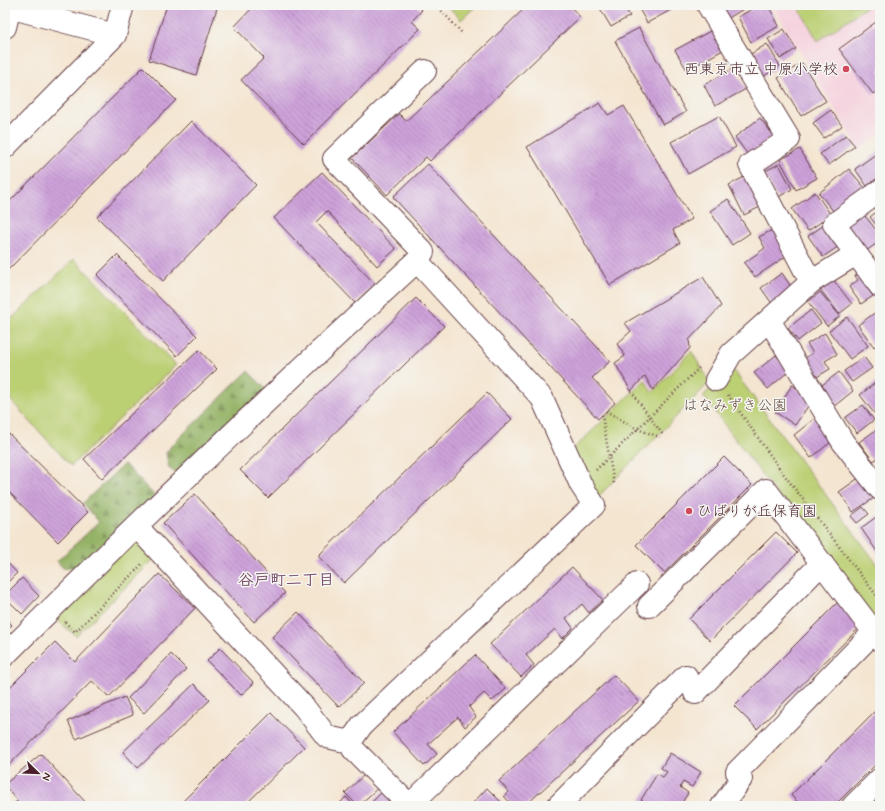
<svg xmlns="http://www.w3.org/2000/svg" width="885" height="811" font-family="Mynerve,'Klee One',sans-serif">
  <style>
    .built { fill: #f5cfdc }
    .forest { fill: url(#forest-firs); stroke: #6f6848 }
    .green { fill: #bbcf73; stroke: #82774f }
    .building { fill: url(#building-back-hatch) }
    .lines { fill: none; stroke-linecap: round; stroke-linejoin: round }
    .minor-casing { stroke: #643d44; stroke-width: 24 }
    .path { stroke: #643d44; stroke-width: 2.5; stroke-dasharray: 1 3; stroke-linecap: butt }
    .minor { stroke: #fff; stroke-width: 22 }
    .poi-dot { fill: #d1495b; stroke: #f6f6f2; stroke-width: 1.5 }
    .labels { text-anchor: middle; stroke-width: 3; stroke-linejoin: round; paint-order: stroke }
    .poi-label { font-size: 15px; fill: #4a1f2b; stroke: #f6f6f2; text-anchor: end }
    .park-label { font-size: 15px; fill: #664b3d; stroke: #f6f6f2 }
    .neighbourhood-label { font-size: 16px; font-weight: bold; fill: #784d68; stroke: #f6f6f2 }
  </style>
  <defs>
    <pattern id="forest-firs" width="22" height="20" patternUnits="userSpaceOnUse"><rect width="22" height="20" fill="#94b265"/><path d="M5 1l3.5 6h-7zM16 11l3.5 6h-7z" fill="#7b9053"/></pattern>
    <pattern id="building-back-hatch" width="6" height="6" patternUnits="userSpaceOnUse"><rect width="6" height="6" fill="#cda2da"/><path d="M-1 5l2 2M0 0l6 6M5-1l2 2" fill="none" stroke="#a883b1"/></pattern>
  </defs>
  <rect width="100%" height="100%" fill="#f6f6f2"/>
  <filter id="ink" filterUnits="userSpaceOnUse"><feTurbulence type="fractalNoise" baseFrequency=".025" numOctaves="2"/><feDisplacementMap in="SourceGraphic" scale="8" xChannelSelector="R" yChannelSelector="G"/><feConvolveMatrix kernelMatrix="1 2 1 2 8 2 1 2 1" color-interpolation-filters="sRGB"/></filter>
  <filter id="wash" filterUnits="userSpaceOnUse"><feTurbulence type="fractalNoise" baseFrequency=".012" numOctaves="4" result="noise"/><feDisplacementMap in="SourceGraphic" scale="16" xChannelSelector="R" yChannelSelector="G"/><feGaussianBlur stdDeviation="0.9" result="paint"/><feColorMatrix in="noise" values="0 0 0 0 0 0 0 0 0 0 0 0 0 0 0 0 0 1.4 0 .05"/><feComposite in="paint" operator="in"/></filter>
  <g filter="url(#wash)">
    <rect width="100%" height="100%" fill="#f4e5d0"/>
    <path class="built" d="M772 5H880V134L859 149Z"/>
    <path class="forest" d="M248 371 270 393 181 478 169 468 166 453 172 445Z
      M124 464 155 496 81 569 63 568 57 561 99 522 83 503Z
      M880 791V806H865Z"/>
    <path class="green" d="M447 5H477L461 20Z
      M797 5H869L818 41Z
      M74 259 176 365 71 466 5 394V325Z
      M691 351 710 382 592 503 569 453 645 380 652 393Z
      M731 367 880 568V632L703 396Z
      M136 534 157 556 76 636 52 616Z"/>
    <g id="blocks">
      <path class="building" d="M167 5H218L196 75 149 60Z
        M255 5H416L422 10 412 21 420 29 304 144 241 80 264 58 234 27Z
        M528 5H569L580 17 430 161 426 157 387 195 352 158 399 114 406 121Z
        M598 5H623L630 16 611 27Z
        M637 5H680L647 23Z
        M719 5H750L727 19Z
        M759 5H768L779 26 751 42 738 17Z
        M880 19V88L873 94 839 49Z
        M639 28 686 112 663 125 615 41Z
        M784 29 796 49 780 59 768 39Z
        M712 30 723 50 687 70 675 50Z
        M767 44 780 66 759 79 746 57Z
        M802 63 826 101 801 116 778 78Z
        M143 67 176 100 5 273V206Z
        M734 68 746 89 715 106 704 85Z
        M600 103 608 115 624 106 692 219 673 230 680 243 610 285 527 147Z
        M831 110 842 126 824 138 813 123Z
        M719 116 736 147 688 174 671 142Z
        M760 118 774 136 748 155 735 137Z
        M191 121 256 185 163 281 97 217Z
        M846 135 855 146 829 165 820 154Z
        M800 149 817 178 796 190 780 160Z
        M880 151V176L867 186 855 169Z
        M428 164 610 361 592 378 615 403 598 419 393 197Z
        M779 164 792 189 777 198 763 172Z
        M849 169 865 188 834 212 819 193Z
        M322 172 396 249 377 266 327 211 316 222 375 284 355 303 274 218Z
        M748 175 762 206 744 215 729 185Z
        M815 192 831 215 808 231 792 209Z
        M728 199 750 233 732 245 710 211Z
        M880 209V230L870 217Z
        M862 212 880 235V241L866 251 846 225Z
        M827 223 842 244 823 257 808 236Z
        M774 229 788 255 755 277 744 263 765 248 759 237Z
        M117 255 197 336 177 356 97 275Z
        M866 269 876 283 868 289 873 296 861 304 849 287 858 280 855 276Z
        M782 273 793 290 773 305 761 288Z
        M703 277 721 306 689 340 690 348 653 390 645 376 631 391 615 363 625 356 617 344 631 331 625 323Z
        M832 278 852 304 839 314 819 288Z
        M820 292 840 316 827 326 808 302Z
        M416 298 444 326 268 498 240 470Z
        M880 309V342L874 347 858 325Z
        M811 310 821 323 798 341 788 328Z
        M847 317 868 346 850 359 829 331Z
        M825 333 837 354 825 361 830 369 815 378 803 359 813 353 807 344Z
        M199 350 217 369 102 479 84 459Z
        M776 355 789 371 768 389 754 373Z
        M864 357 872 368 852 382 844 371Z
        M839 372 853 391 832 408 817 389Z
        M880 379V408L874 413 860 395Z
        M792 385 813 399 795 425 775 412Z
        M487 393 512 419 344 583 318 556Z
        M863 405 874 420 857 433 845 418Z
        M819 415 837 437 811 458 794 435Z
        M5 430 88 512 58 542 5 488Z
        M876 430 880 436V457L873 461 859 442Z
        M724 457 752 485 664 573 636 545Z
        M860 477 874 498 853 512 839 492Z
        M195 494 285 593 254 622 163 523Z
        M863 507 869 514 857 523 851 516Z
        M879 515 880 552 878 553 861 528Z
        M776 532 797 553 710 641 689 619Z
        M5 560 17 573 5 585Z
        M572 567 603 600 589 613 582 604 566 618 573 628 562 639 555 629 526 655 534 665 521 677 490 644Z
        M159 574 195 608 109 697 92 681 5 769V692L55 642 75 662Z
        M22 578 39 596 22 614 5 597V595Z
        M839 601 862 625 757 729 734 706Z
        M298 612 364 683 339 707 272 637Z
        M5 618 12 625 5 632Z
        M220 648 254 683 241 695 207 661Z
        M171 654 186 669 144 713 128 698Z
        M475 655 506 689 492 701 484 693 469 707 476 717 465 727 458 717 428 744 437 754 424 766 393 732Z
        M614 675 639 701 527 804 529 806H513L504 796 509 792 499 781Z
        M194 684 210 700 138 768 123 752Z
        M125 697 133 715 76 739 68 721Z
        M880 706V760L834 806H801L791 795Z
        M271 713 304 747 244 806H178Z
        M670 753 701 772 692 787 683 782 680 787 688 793 680 806H646L647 804 641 800 657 774 663 777 667 772 661 768Z
        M41 754 89 806H9L18 801 5 786V784Z
        M366 773 379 787 358 806 345 793Z
        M487 788 505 806H470Z
        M384 790 400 806H368Z
        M346 797 355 806H337Z"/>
    </g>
  </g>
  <g filter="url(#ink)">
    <use href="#blocks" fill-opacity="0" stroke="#643d44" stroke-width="1"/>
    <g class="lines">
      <defs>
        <path id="minor" d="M708 5 789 139 750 165 811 282
          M5 6 115 35
          M5 27 10 7
          M5 147 115 35 123 5
          M880 191 834 224 880 286
          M769 320 843 442 880 489
          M716 380 731 354 769 320 811 282 856 254
          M137 527 304 707 327 737 350 742
          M649 606 766 490 880 640
          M5 655C139 521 277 390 417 261L423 252 334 159 425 71
          M695 693 822 563
          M350 742 362 725 594 505 581 485 542 398 417 261
          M350 742 353 749 410 806
          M737 772 874 632
          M410 805 637 584
          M558 806 686 676
          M722 806 741 779
          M853 806 880 779"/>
      </defs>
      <use href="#minor" class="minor-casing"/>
      <path class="path" d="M436 5 463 34
        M631 391 663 435
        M728 395 782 472 880 600
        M606 411 637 429 660 437
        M602 415 614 484
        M596 470 699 368
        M5 542 8 539
        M65 622 75 632 143 563"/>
      <use href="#minor" class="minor"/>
    </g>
  </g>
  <g class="poi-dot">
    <circle cx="846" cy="69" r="4"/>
    <circle cx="689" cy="511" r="4"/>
  </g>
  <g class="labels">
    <g class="poi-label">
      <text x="838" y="74">西東京市立 中原小学校</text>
      <text x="697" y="516" text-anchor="start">ひばりが丘保育園</text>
    </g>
    <g class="park-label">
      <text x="735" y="410">はなみずき公園</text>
    </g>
    <g class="neighbourhood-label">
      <text x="286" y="585">谷戸町二丁目</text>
    </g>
  </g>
  <rect width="885" height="811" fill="none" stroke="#f6f6f2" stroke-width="20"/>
  <g transform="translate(38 773) rotate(113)" stroke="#f6f6f2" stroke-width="3" paint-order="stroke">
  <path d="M0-3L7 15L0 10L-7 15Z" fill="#4a1f2b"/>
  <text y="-6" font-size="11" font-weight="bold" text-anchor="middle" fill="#4a1f2b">N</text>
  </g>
</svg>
